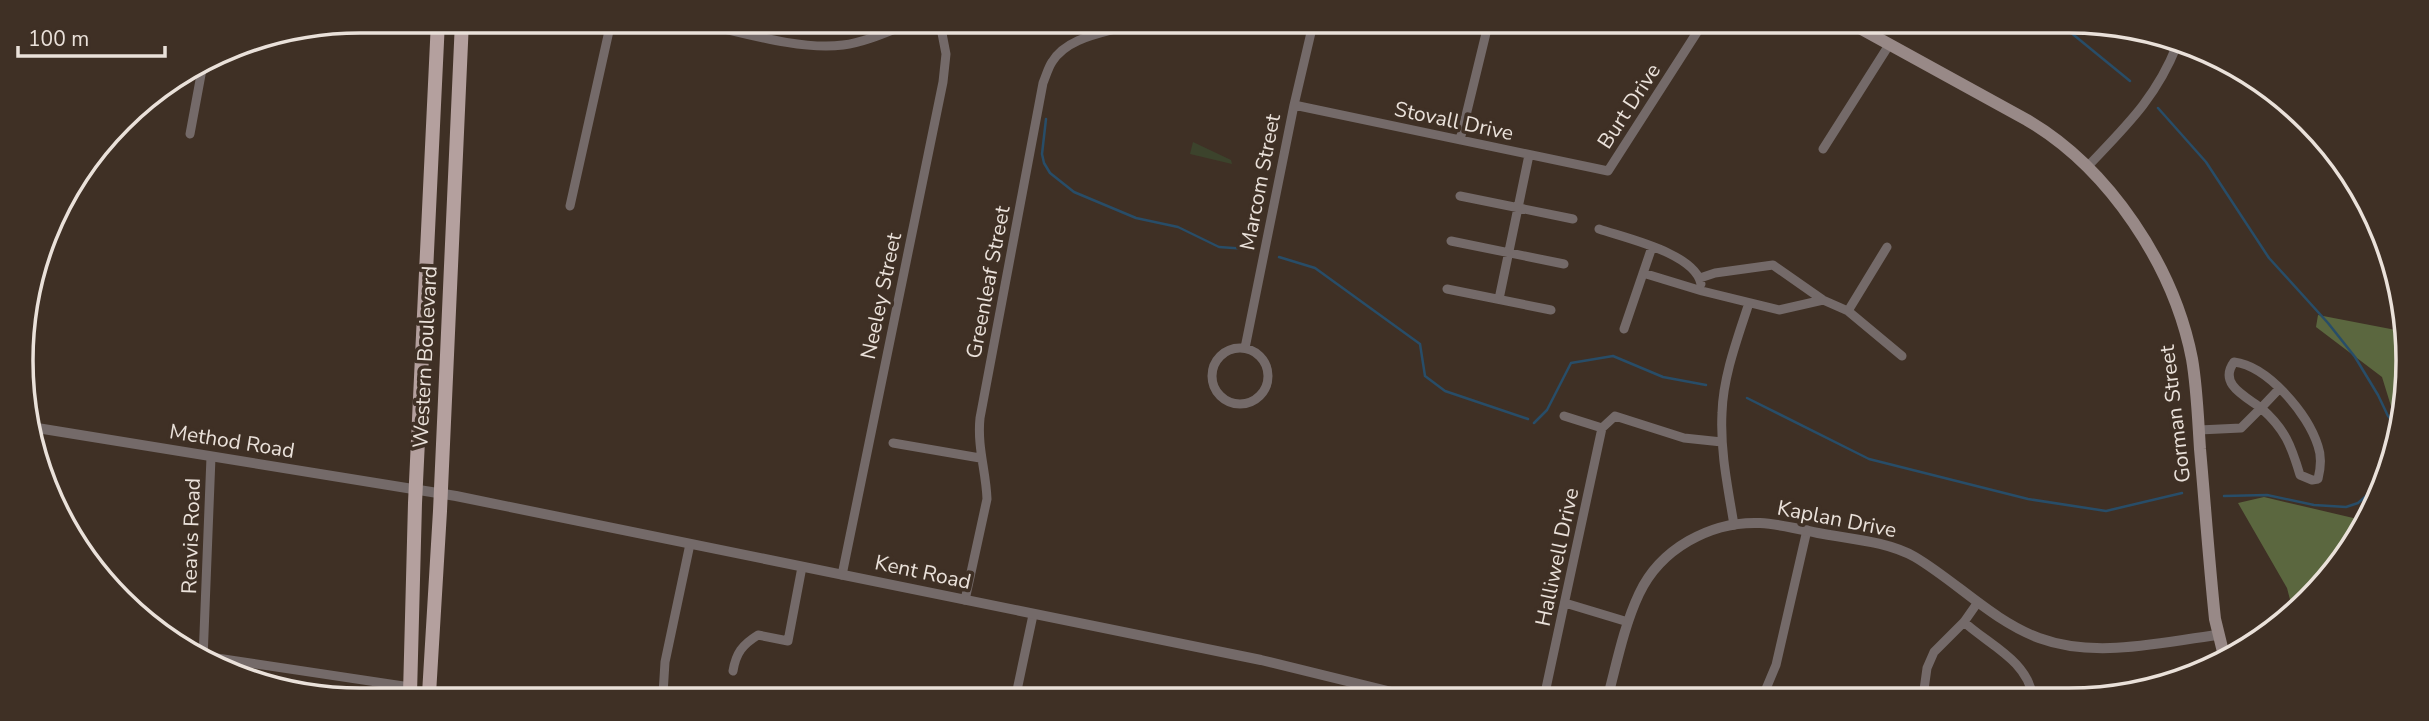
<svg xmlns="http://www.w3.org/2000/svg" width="2429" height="721" font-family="'Nunito Sans',sans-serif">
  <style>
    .green { fill: #3c432c }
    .forest { fill: #5b673f }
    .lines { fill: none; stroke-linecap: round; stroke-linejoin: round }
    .stream { stroke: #284d68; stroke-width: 2.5 }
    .minor { stroke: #746a69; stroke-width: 9 }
    .tertiary { stroke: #746a69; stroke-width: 10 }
    .secondary { stroke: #988987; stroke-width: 12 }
    .primary { stroke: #b4a09e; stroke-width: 14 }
    .labels { text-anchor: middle; stroke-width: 7; stroke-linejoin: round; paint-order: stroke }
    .street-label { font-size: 21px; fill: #eae1da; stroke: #3f3025 }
    .rim { fill: none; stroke: #eae1da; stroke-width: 3.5 }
  </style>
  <rect width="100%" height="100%" fill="#3f3025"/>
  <path class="green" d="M1193 142 1231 160 1232 164 1190 154Z"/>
  <path class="forest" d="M2318 315 2401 331 2402 426 2399 432 2382 377 2316 327Z
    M2264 497 2366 521 2363 530 2308 601 2293 611 2287 588 2238 503Z"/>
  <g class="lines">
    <path class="stream" d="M2064 27 2130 81
      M2158 108 2206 162 2269 258 2328 323 2355 357 2378 395 2388 416 2400 430
      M1046 119 1042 154 1044 163 1050 173 1074 192 1136 218 1178 227 1219 247 1247 249
      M1279 257 1315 268 1420 344 1425 376 1445 391 1528 419
      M1747 398 1869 459 2028 499 2106 511 2182 493
      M1534 423 1547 410 1571 363 1613 356 1663 377 1706 385
      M2224 496 2267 495 2314 505 2346 507 2358 503 2373 490
      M2365 523C2369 506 2373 469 2389 461"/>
    <path class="minor" d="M694 22C737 31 800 51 843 45 866 42 889 31 910 23
      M1294 105 1608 171 1701 26
      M190 134 203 64
      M1460 140 1488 25
      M1823 149 1889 45
      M2088 166C2126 126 2156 98 2177 45
      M1460 196 1573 219
      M570 206 611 22
      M1599 229C1625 238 1695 253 1701 284
      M1451 241 1564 264
      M1643 273 1702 291 1779 310 1823 300
      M1700 278 1715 273 1773 265 1823 300 1848 311 1902 356
      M1447 289 1551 310
      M1499 299 1529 155
      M1848 311 1887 247
      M1624 329 1652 247
      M1212 376a28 28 0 1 1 56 0a28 28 0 1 1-56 0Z
      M1245 348 1294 105 1313 24
      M1564 416 1602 428 1615 416 1684 438 1722 442
      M2199 430 2241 428 2261 408C2245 396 2218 384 2234 362 2268 366 2308 414 2318 446 2322 457 2321 467 2318 479L2312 480 2300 475C2291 445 2285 429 2261 408L2279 389
      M893 443 980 458
      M1734 525C1728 488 1720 451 1722 413 1723 376 1738 337 1749 303
      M842 575 943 82 946 54 940 23
      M965 600 987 499C986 471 977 447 980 418L1043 83C1046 76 1048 68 1052 62 1068 36 1106 33 1133 24
      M1565 603 1628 622
      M1964 622C1989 645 2027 660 2033 697
      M190 654 410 687
      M203 659 211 457
      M733 671C736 653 742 645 758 635L788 641 802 567
      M1545 693 1602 428
      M663 694 665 662 690 544
      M1016 695 1033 615
      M1763 696 1776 665 1807 530
      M1923 697 1927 668 1934 652 1964 622 1978 602"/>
    <path class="tertiary" d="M31 427 456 496 1261 660 1408 696
      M1608 696C1617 662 1624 626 1639 594 1660 549 1710 521 1760 523 1779 524 1799 529 1818 533 1849 539 1887 541 1915 557 1957 582 1993 621 2039 638 2096 659 2160 642 2218 635"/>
    <path class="secondary" d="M1856 26 2027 120C2109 168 2174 266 2192 359 2197 388 2198 419 2200 449 2205 505 2209 562 2215 619L2225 660"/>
    <path class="primary" d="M410 694 415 503 438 21
      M429 694 440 511 462 21"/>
  </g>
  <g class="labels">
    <g class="street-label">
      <text transform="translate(1629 106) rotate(-57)" y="7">Burt Drive</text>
      <text transform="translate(1454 121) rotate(12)" y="7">Stovall Drive</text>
      <text transform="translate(1260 182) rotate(-79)" y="7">Marcom Street</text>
      <text transform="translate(988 282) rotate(-79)" y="7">Greenleaf Street</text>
      <text transform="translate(881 296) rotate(-78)" y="7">Neeley Street</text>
      <text transform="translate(425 357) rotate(-87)" y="7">Western Boulevard</text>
      <text transform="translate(2175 414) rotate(-97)" y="7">Gorman Street</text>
      <text transform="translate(232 441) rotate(9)" y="7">Method Road</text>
      <text transform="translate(1837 519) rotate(11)" y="7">Kaplan Drive</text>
      <text transform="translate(191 536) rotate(-88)" y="7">Reavis Road</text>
      <text transform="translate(1557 557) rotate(-78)" y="7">Halliwell Drive</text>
      <text transform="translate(923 572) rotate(12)" y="7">Kent Road</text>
    </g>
  </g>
  <path d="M0 0H2429V721H0ZM360 33H2069A327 327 0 0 1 2396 360V361A327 327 0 0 1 2069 688H360A327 327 0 0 1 33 361V360A327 327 0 0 1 360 33Z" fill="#3f3025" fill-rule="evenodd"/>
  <path class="rim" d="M360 33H2069A327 327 0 0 1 2396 360V361A327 327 0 0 1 2069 688H360A327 327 0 0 1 33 361V360A327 327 0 0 1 360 33Z"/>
  <path d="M18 46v10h147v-10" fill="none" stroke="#eae1da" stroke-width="3.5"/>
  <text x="28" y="46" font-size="21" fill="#eae1da" stroke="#3f3025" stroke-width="5" paint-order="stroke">100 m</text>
</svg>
